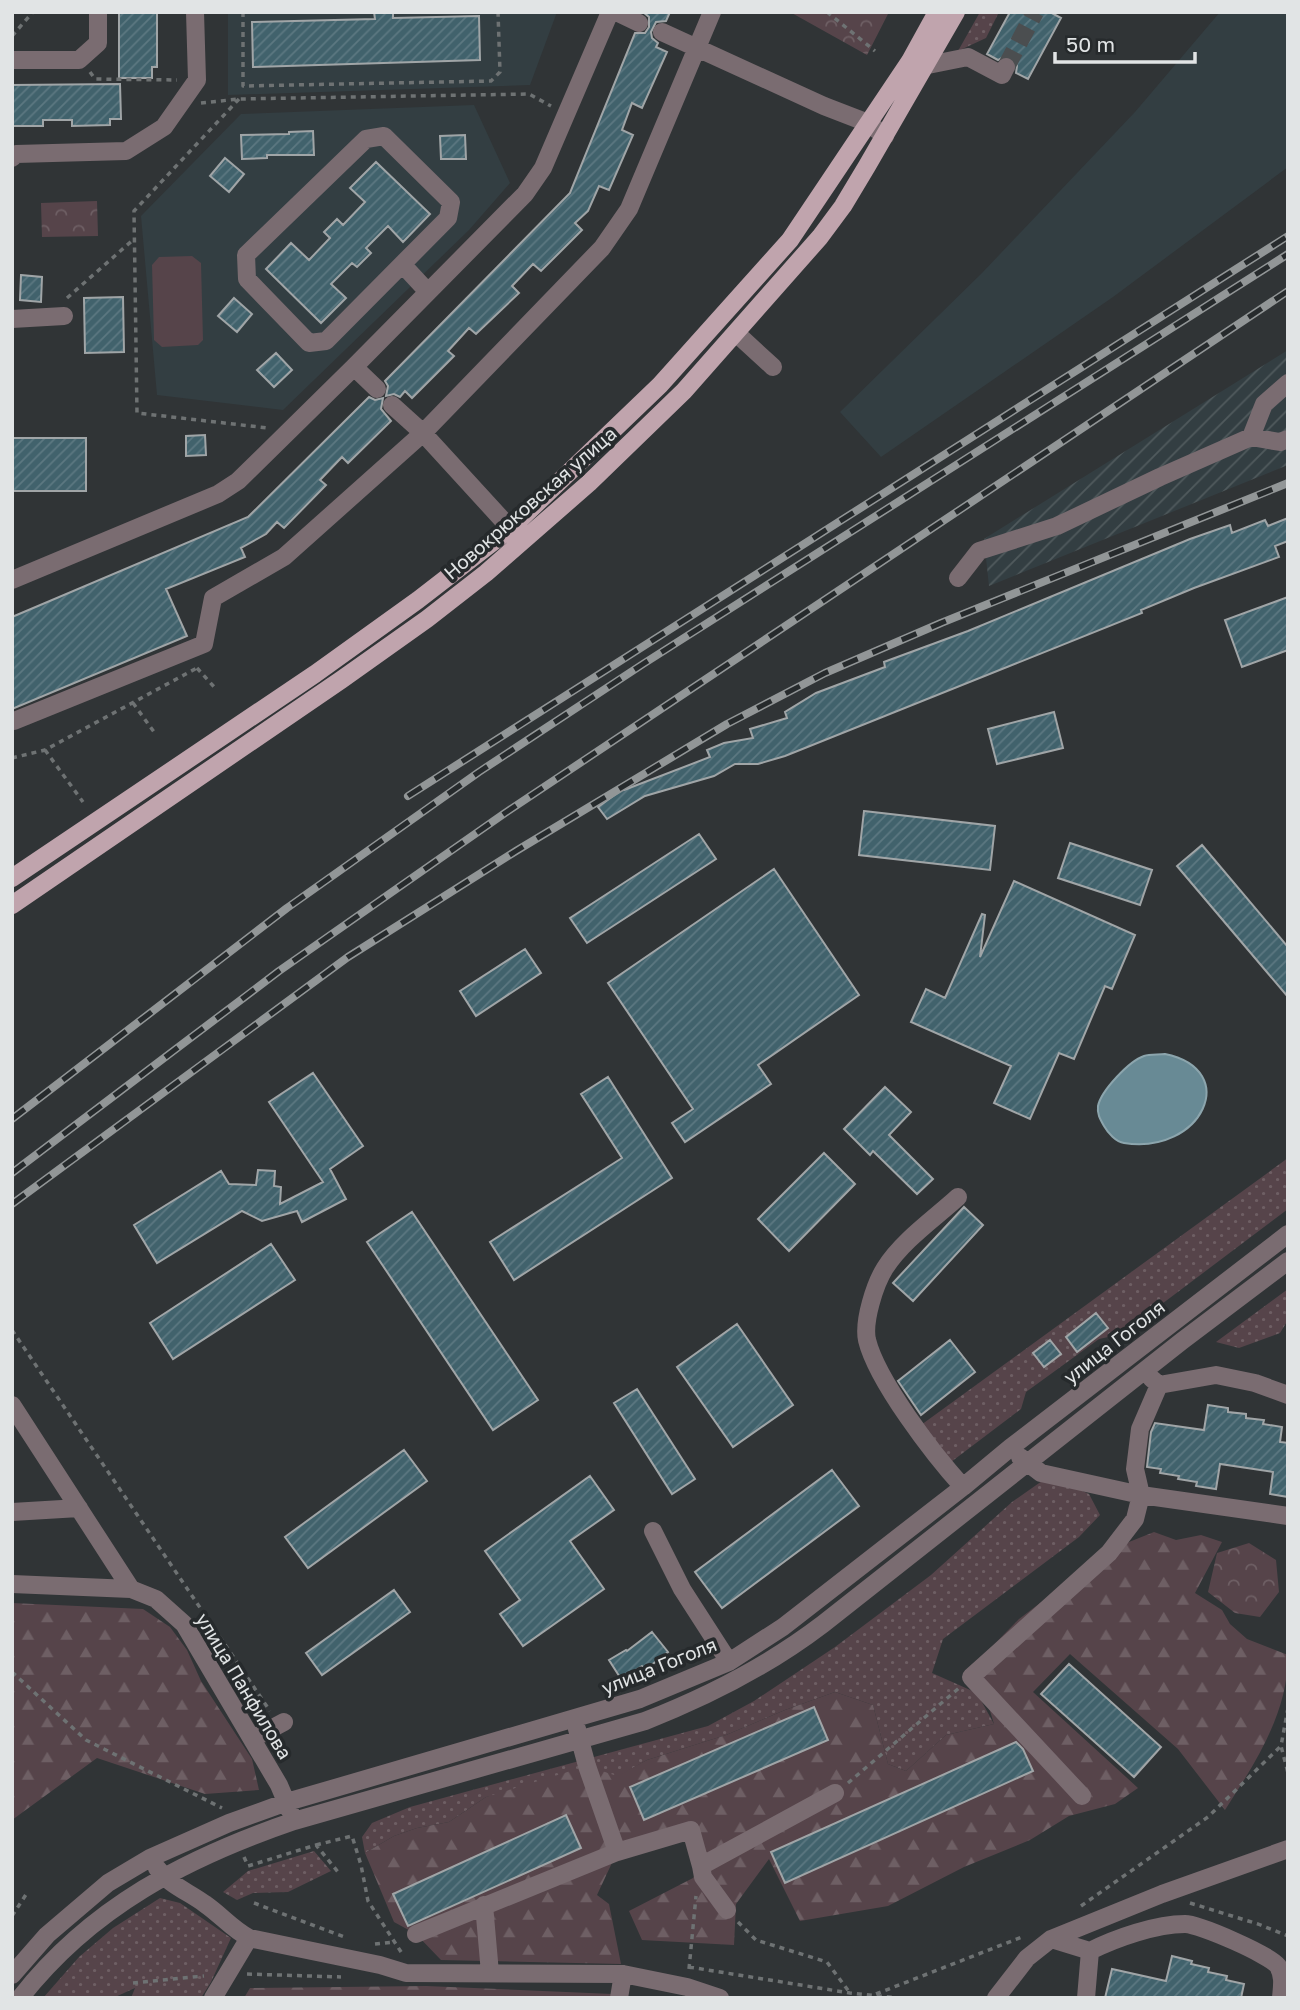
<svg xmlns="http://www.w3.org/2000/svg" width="1300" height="2010" font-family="'Golos Text',sans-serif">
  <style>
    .built { fill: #333e42 }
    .industrial { fill: url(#industrial-furrows) }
    .grass { fill: url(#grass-dots) }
    .forest { fill: url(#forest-firs); fill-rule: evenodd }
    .park { fill: url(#park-crowns) }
    .pitch { fill: #56444a }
    .water { fill: #688a95; stroke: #8ca5ad; stroke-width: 2 }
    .building { fill: url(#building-hatch); stroke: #a0a5a7; stroke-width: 2 }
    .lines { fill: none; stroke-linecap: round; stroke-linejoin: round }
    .minor-tunnel { stroke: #4b4e50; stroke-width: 18; stroke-dasharray: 18 9; stroke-linecap: butt }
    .path { stroke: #6e7273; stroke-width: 3.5; stroke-dasharray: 5 5; stroke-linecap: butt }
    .minor { stroke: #7a6c71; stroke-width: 18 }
    .major { stroke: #c0a4ad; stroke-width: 18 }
    .rail-casing { stroke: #929697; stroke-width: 8 }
    .rail { stroke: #262a2c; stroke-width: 5; stroke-dasharray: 16; stroke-linecap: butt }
    .labels { text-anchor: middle; stroke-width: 7; stroke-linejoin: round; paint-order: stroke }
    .street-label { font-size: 19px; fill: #e1e4e5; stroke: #262a2c }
  </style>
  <defs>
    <pattern id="industrial-furrows" width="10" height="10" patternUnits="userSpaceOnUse" patternTransform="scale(1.75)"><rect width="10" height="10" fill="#333e42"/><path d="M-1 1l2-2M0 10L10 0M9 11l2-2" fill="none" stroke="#505a5d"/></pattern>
    <pattern id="grass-dots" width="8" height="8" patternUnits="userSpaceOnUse" patternTransform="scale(1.75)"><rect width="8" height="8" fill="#56444a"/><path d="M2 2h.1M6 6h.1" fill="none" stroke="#6e5f64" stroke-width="1.8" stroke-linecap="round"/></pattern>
    <pattern id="forest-firs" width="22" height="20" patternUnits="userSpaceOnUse" patternTransform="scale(1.75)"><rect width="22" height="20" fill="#56444a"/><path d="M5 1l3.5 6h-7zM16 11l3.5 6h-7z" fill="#6e5f64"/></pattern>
    <pattern id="park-crowns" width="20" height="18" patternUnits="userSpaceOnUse" patternTransform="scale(1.75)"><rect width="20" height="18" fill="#56444a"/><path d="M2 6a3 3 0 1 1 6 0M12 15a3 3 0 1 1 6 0" fill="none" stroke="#6e5f64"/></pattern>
    <pattern id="building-hatch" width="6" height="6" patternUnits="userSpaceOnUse" patternTransform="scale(1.75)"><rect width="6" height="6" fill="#41626c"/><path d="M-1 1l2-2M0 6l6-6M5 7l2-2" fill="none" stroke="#5c7881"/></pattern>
  </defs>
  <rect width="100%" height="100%" fill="#303436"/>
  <path class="built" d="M228 12H557L530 85 228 95Z
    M1220 12H1288V167L1113 297 881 457 840 412 982 273 1135 112Z
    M474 105 510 183 469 230 283 410 157 395 141 216 241 114Z"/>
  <path class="industrial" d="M1288 350V465L989 586 984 539Z"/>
  <path class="grass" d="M980 12H999L986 38 958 51Z
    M1288 1158V1209L1122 1334 1099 1339 1026 1392 1021 1409 951 1462 921 1425Z
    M1288 1289V1320L1280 1333 1239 1348 1216 1342Z
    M1042 1481 1070 1485 1089 1494 1100 1515 1079 1537 943 1639 932 1673 977 1693 994 1724 946 1735 906 1771 888 1764 873 1705 835 1692 785 1710 726 1735 647 1760 617 1777 486 1797 449 1822 417 1828 394 1836 365 1853 362 1837 372 1823 410 1807 708 1726 754 1701 835 1647 931 1575 1012 1502Z
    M314 1851 331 1871 288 1892 253 1893 237 1900 223 1892 248 1871Z
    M160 1898 180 1903 231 1938 211 1982 201 1998H131L135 1988 113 1998H43L79 1957 113 1928Z"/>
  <path class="forest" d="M1154 1532 1176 1540 1201 1535 1222 1542 1195 1593 1222 1610 1230 1624 1247 1639 1288 1655C1288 1714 1255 1763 1225 1810L1178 1749 1070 1654 1033 1692 1138 1788 1115 1804 1069 1816 1030 1840 964 1867 888 1906 800 1921 769 1859 736 1904 734 1945 642 1940 629 1911 693 1878 701 1866 690 1830 617 1852 597 1895 609 1904 621 1964 441 1960 416 1934 394 1922 365 1853 394 1836 417 1828 449 1822 486 1797 587 1766 617 1776 647 1760 726 1735 785 1710 835 1692 873 1705 888 1764 906 1771 946 1735 994 1724 983 1688 970 1669 1019 1619 1056 1591 1129 1542ZM814 1707 828 1740 644 1819 630 1787ZM580 1848 408 1927 393 1894Z
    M12 1603 143 1609 170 1627 187 1650 201 1681 252 1759 259 1790 205 1794 97 1758 12 1820Z
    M426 1986 612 1994V1998H244L250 1988Z"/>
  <path class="park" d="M790 12H889L867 55Z
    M97 201 98 236 42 237 41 203Z
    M1249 1543 1276 1560 1279 1592 1260 1617 1235 1613 1208 1592 1217 1553Z"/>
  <path class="pitch" d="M192 256 201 263 203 340 198 345 162 347 154 340 152 265 159 257Z"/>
  <path class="water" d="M1165 1054C1242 1070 1202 1155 1124 1143 1116 1142 1108 1133 1104 1126 1100 1119 1097 1114 1098 1106 1101 1091 1129 1061 1144 1056 1150 1054 1159 1055 1165 1054Z"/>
  <path class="building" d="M119 12H157V67H152V78H119Z
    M374 12H393V18L479 16 480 60 253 67 252 22 375 19Z
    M643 12H670L666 21 656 22 651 32 652 38 658 43 656 47 667 52 642 108 632 103 622 130 633 135 609 190 599 186 588 211 575 223 582 230 541 271 533 264 512 286 519 293 476 334 469 328 448 351 454 356 412 398 405 391 400 397 394 394 386 396 388 386 385 381 570 193 635 33H645L649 27V17Z
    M1010 12H1050L1061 18 1028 79 1016 73 1017 66 1012 57 1005 56 998 60 987 54Z
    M120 84 121 119H110V125L72 126V120H43V126H12V85Z
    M313 131 314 155H267V158L242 159 241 135 289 134V132Z
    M465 135 466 159H441L440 136Z
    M225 158 244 174 229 192 210 176Z
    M376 162 430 214 403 242 388 226 366 248 371 253 357 267 352 263 331 284 346 298 321 323 266 269 291 243 309 260 330 238 324 232 337 219 343 225 365 202 350 188Z
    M21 275 42 277 41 302 20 300Z
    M123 297 124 352 85 353 84 298Z
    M234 298 252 314 237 332 218 316Z
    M276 353 292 370 274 387 257 370Z
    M369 397 375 400 383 398 381 409 391 421 348 463 342 457 320 480 326 485 284 528 277 522 266 534 241 548 245 557 166 589 187 636 12 709V617L248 517Z
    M205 435 206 455 186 456V436Z
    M12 438H86V491H12Z
    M1288 518V541L1275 546 1279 557 1194 588 1141 610 1142 613 785 756 758 764H735L714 776 645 796 607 819 598 807 623 789 624 790 710 757 707 750 724 743 753 738 750 729 787 718 785 712 816 693 885 667 884 662 968 631 1190 539 1230 525 1232 533 1265 520 1268 526Z
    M1288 597V650L1242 667 1225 620Z
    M1054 712 1063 748 997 764 988 729Z
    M864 811 995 826 990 870 859 855Z
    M699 834 716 859 587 943 570 918Z
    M1070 843 1152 870 1140 905 1058 878Z
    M1202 845 1288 947V997L1177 866Z
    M774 869 859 995 758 1065 771 1084 685 1142 672 1123 693 1109 608 983Z
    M1014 881 1135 935 1112 989 1105 986 1074 1059 1059 1053 1030 1119 994 1103 1011 1066 911 1022 926 989 945 998 982 914 985 915 980 957Z
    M525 949 541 973 476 1016 460 991Z
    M313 1073 363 1146 330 1169 346 1199 302 1222 297 1211 262 1221 242 1211 157 1263 134 1225 221 1171 229 1184 256 1185 258 1170 275 1171 274 1186 281 1187 280 1204 323 1182 269 1102Z
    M608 1077 672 1178 514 1280 490 1242 622 1158 581 1094Z
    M885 1087 911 1112 889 1135 933 1179 917 1194 873 1151 870 1155 844 1129Z
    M824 1153 855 1184 789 1251 758 1219Z
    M964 1207 983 1225 913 1301 893 1283Z
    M412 1212 538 1400 493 1430 367 1242Z
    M271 1244 295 1280 173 1359 150 1323Z
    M1096 1313 1108 1328 1077 1352 1066 1337Z
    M737 1324 793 1405 733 1447 677 1367Z
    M950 1340 975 1372 921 1415 898 1381Z
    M1050 1340 1061 1354 1044 1367 1033 1353Z
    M637 1389 695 1479 672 1494 614 1403Z
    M1208 1405 1228 1408V1412L1246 1414V1418L1264 1420 1263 1424 1282 1427 1280 1442 1288 1443V1497L1270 1494 1273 1472 1220 1464 1216 1489 1196 1486 1197 1482 1178 1479 1179 1476 1160 1473 1161 1469 1147 1467 1151 1432 1155 1423 1204 1430Z
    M404 1450 427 1481 308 1568 285 1537Z
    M832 1470 859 1506 722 1608 695 1572Z
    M590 1476 614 1510 570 1541 604 1589 523 1646 500 1614 520 1600 485 1551Z
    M394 1590 410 1612 322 1675 306 1653Z
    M652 1632 668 1652 645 1670 642 1666 621 1679 609 1660 626 1650 627 1651Z
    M1069 1664 1161 1747 1134 1777 1041 1694Z
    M814 1707 828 1740 644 1820 630 1787Z
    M1016 1742 1023 1749 1033 1771 785 1883 771 1852Z
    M566 1815 581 1848 408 1926 393 1894Z
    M1172 1956 1192 1961 1191 1964 1209 1968 1208 1972 1227 1976 1226 1980 1244 1984 1241 1998H1105L1112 1969 1166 1981Z"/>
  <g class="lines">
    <path class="minor-tunnel" d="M1006 67 1035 12"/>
    <path class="path" d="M243 12V86L491 81 500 72 498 12
      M827 12 875 51
      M12 36 33 12
      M90 72 95 79 177 80
      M239 99 134 211 137 413 268 428
      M201 103 239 99 529 94 551 106
      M67 298 134 239
      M197 668 216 689
      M133 703 154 732
      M45 750 83 802
      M12 758 45 750 197 668V666
      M12 1330 270 1711
      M12 1672 86 1740 222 1808
      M1288 1708 1281 1746 1288 1773
      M848 1783 959 1688
      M316 1845 352 1836 361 1865 368 1901 403 1955
      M244 1857 248 1866 316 1845 338 1872
      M254 1903 347 1938
      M1190 1903 1258 1924 1288 1936
      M1081 1906 1208 1817 1281 1746
      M12 1916 27 1893
      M738 1922 756 1940 827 1962 850 1993
      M375 1944 394 1942
      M689 1967 850 1993 900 1998
      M689 1969 696 1896
      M247 1974 341 1977
      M133 1983 204 1976
      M876 1994 1022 1937"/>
    <path class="minor" d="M616 12 639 23
      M662 32 824 106 868 123 885 136
      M12 60H79L98 43V12
      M928 65 968 57 1002 75 1006 67
      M384 136 451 202 448 218 326 341 309 343 247 279 246 255 366 139Z
      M12 158 16 154 126 151 164 127 197 80 195 12
      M403 265 428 292
      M12 319 64 316
      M736 333 773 367
      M354 367 377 389
      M392 405 423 433 520 539
      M1251 437 1264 404 1288 383
      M958 578 979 551 1057 526 1160 477 1251 437 1280 442 1288 439
      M12 580 218 494 238 481 354 367 525 194 543 168 610 12
      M14 721 204 644 213 598 284 557 423 433 602 248 629 209 712 12
      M958 1197C934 1219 903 1240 885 1268 875 1284 863 1321 867 1340 877 1381 934 1455 963 1487
      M1151 1378 1159 1385 1216 1375 1255 1383 1288 1395
      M12 1405 131 1589
      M1020 1457 1041 1473 1141 1495 1288 1516
      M12 1512 79 1508
      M653 1531 682 1589 729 1662
      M12 1584 131 1589 156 1599 184 1624 279 1785 290 1811
      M577 1729 587 1766 617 1852
      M252 1739 284 1722
      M1082 1796 971 1677 1109 1553 1135 1519 1141 1495 1135 1469 1140 1429 1159 1385
      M701 1866 703 1877 727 1910
      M157 1868C169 1885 189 1892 205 1904 221 1915 232 1929 249 1938L380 1965 406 1973 623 1974 687 1987 720 1998
      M484 1905 490 1973
      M416 1934 617 1852 691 1830 701 1866 835 1793
      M1051 1939 1090 1951C1116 1938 1156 1924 1185 1924 1199 1924 1270 1955 1278 1966 1284 1977 1282 1986 1281 1998
      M12 1975 47 1935 108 1883 150 1858 229 1823 287 1802 640 1699 729 1662 783 1627 963 1487 1010 1448 1288 1234
      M20 1998C91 1907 186 1858 294 1821L645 1721C709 1696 768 1666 823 1624L1182 1341 1288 1261
      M213 1998 249 1938
      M619 1998 623 1974
      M996 1998 1027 1958 1051 1939 1162 1894 1288 1849
      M1086 1998 1090 1951"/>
    <path class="major" d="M12 878 315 674 418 600 511 528 660 385 790 240 910 61 937 12
      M12 905 341 680 427 619 486 573 589 483 684 391 820 237 843 206 867 166 956 12"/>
    <defs>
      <path id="rail" d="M408 796 1288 236
        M12 1119 287 908 479 772 643 664 1288 254
        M12 1173 279 971 505 813 1288 291
        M12 1204 348 957 516 851 727 724 825 673 941 623 1288 483"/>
    </defs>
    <use href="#rail" class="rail-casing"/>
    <use href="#rail" class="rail"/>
  </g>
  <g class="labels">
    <g class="street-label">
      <text transform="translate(530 503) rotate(-41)" y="7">Новокрюковская улица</text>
      <text transform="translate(1114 1342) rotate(-38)" y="7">улица Гоголя</text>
      <text transform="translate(659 1666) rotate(-22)" y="7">улица Гоголя</text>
      <text transform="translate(244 1686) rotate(59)" y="7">улица Панфилова</text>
    </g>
  </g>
  <rect width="1300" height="2010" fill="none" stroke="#e1e4e5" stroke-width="28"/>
  <path d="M1055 52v10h140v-10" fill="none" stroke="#e1e4e5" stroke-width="3.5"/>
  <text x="1066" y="52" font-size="21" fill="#e1e4e5" stroke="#262a2c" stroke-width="5" paint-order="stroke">50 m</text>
</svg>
